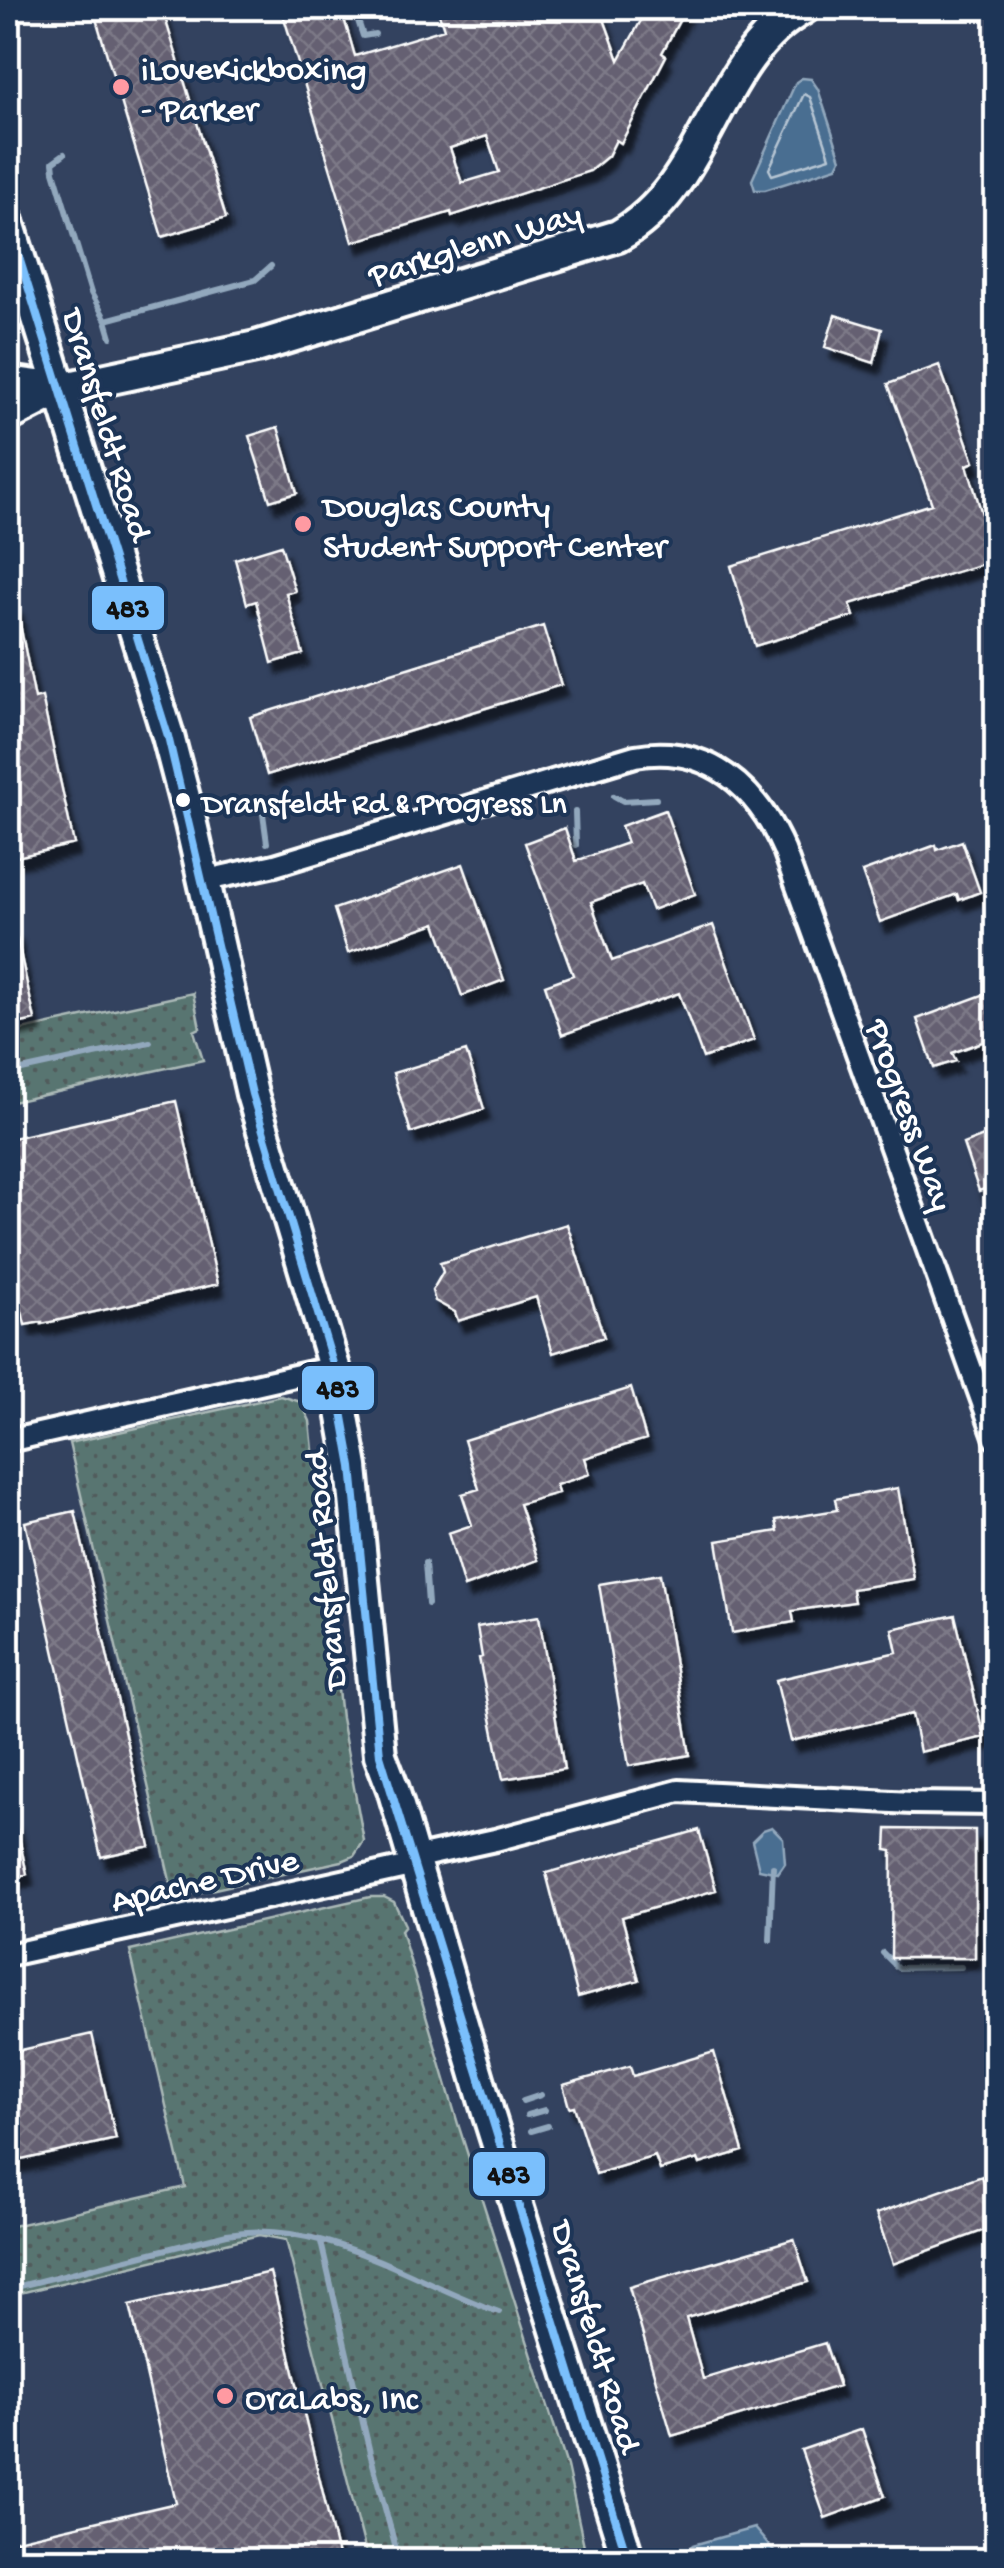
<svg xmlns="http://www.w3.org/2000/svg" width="1004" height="2568" font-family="'Gochi Hand',sans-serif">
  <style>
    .grass { fill: url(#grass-dots); stroke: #acbab8; stroke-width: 2.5 }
    .water { fill: #496e91; stroke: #92a8bd; stroke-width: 2.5 }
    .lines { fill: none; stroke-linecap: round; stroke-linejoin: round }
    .shore { stroke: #b6c5d3; stroke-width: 2.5 }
    .stream { stroke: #92a8bd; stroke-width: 6 }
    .building { fill: url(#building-cross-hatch); stroke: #fff; stroke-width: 2.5; fill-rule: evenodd; filter: url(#shadow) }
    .street-casing { stroke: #fff; stroke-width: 28 }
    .secondary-casing { stroke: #fff; stroke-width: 38 }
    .street { stroke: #1d3557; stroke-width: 20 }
    .secondary { stroke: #1d3557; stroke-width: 30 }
    .bus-1-casing { stroke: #1d3557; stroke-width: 15 }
    .bus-1 { stroke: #7abffc; stroke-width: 8 }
    .poi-dot { fill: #ff9aa2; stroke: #1d3557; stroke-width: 4 }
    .bus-dot { fill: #fff; stroke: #1d3557; stroke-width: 4 }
    .labels { text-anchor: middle; stroke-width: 8; stroke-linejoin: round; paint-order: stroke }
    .bus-label { font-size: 32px; fill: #fff; stroke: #1d3557; text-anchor: start }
    .poi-label { font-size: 35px; fill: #fff; stroke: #1d3557; text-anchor: start }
    .street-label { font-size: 35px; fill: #fff; stroke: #1d3557 }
    .line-badge { stroke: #1d3557; stroke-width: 4 }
    .pale-badge-label { font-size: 28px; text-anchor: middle; font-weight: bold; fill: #111 }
  </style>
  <defs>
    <pattern id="grass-dots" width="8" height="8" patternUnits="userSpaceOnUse" patternTransform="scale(2.5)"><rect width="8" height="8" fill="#587471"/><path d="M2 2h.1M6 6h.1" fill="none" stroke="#515c5b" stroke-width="1.8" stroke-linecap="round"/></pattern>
    <pattern id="building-cross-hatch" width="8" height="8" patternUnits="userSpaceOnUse" patternTransform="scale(2.5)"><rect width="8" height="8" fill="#656172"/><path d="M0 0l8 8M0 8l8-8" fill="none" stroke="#7c7987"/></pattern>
    <filter id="shadow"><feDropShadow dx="6" dy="11" stdDeviation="2.5" flood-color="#0009"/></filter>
  </defs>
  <rect width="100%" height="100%" fill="#33425f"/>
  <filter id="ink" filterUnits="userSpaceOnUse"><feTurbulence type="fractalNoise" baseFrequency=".01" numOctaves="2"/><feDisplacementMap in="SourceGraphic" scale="20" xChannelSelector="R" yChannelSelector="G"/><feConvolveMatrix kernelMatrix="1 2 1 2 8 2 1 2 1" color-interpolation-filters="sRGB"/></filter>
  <g filter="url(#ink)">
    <path class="grass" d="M193 993 200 1028 194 1031 203 1060 8 1103V1033Z
      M281 1396 301 1402 310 1421 341 1718 364 1841 354 1856 342 1861 174 1898 69 1443Z
      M370 1897H384L394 1902 405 1925 401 1930 458 2124 567 2466 587 2560H368L286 2240 259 2235 8 2296V2227L185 2187 130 1951Z"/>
    <path class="water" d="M802 78 811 79 818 89 841 159 837 167 765 190H755L752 180 796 82Z
      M772 1827 783 1838 785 1863 778 1873 759 1869 752 1841 763 1830Z
      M754 2528 781 2560H689V2548L693 2545Z"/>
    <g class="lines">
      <path class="shore" d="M804 94 810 97 830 157 772 175 769 169Z"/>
      <path class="stream" d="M354 8 363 36 375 34
        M64 154 53 162 54 171 91 293 106 320 111 337
        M106 320 255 280 271 266
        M614 796 623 801 656 799
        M575 812 576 845
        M263 814 267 843
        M8 1073 150 1042
        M425 1563 428 1604
        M770 1940 773 1867
        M883 1953 898 1968 961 1967
        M523 2101 541 2095
        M527 2115 545 2110
        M531 2131 548 2126
        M321 2242 370 2453 399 2560
        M8 2289 227 2234C324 2218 411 2281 499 2312"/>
    </g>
    <path class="building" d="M108 8H162L226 218 162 237 94 12Z
      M281 8H341L355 56 444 29 437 8H600L619 60 648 8H686L662 53 666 56 621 143 616 140 608 156 590 171 452 216 451 212 353 242ZM487 136 499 172 462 183 450 148Z
      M835 315 882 329 874 363 825 347Z
      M939 365 974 462 967 465 996 560 850 604 854 616 755 646 731 566 932 504 888 384Z
      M278 427 297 493 270 501 249 436Z
      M281 545 295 591 286 593 303 654 272 663 256 601 247 604 235 559Z
      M8 604H16L35 699 42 697 74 844 8 859Z
      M543 626 561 685 267 775 250 717Z
      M665 810 695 894 652 910 642 884 591 902 612 961 713 925 754 1040 703 1058 679 993 562 1035 545 985 573 975 525 843 565 828 576 861 627 843 621 826Z
      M962 841 980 892 959 900 957 894 880 922 862 872 936 845 937 850Z
      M463 864 504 980 462 996 436 923 348 953 334 909Z
      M15 929 35 1020 8 1026V930Z
      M996 990V1037L952 1053 956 1061 934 1068 917 1019Z
      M466 1051 484 1109 411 1133 393 1073Z
      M176 1101 218 1284 42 1324V1322L25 1325 8 1248V1139Z
      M996 1131V1185L979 1191 963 1144Z
      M567 1224 604 1337 553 1353 536 1297 458 1321 455 1312 435 1301 432 1291 443 1272 440 1263Z
      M631 1388 646 1439 585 1458 590 1474 556 1485 558 1493 519 1504 538 1560 464 1587 448 1533 472 1525 462 1494 479 1489 464 1440Z
      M898 1488 914 1579 852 1589 854 1602 792 1611 794 1622 732 1633 717 1541 778 1531 776 1520 837 1510 835 1499Z
      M75 1511 150 1846 101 1857 25 1522Z
      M660 1574 690 1755 629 1766 599 1584Z
      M955 1615 984 1737 920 1752 912 1714 791 1741 776 1680 897 1652 892 1629Z
      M539 1616 564 1769 503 1779 479 1658 482 1657 477 1627Z
      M15 1820 27 1874 8 1879V1821Z
      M887 1829 975 1830V1958H891L892 1851 886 1850Z
      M699 1830 716 1890 622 1917 639 1980 578 1997 546 1873Z
      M92 2034 116 2139 8 2163V2053Z
      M714 2052 743 2151 700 2164 698 2159 660 2170 655 2156 596 2174 574 2106 569 2107 563 2085 630 2066 633 2076Z
      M982 2176 996 2213V2226L893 2264 876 2214Z
      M794 2239 808 2282 686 2318 703 2379 825 2343 839 2386 672 2436 629 2287Z
      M270 2272 339 2560H8V2542L176 2503 130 2305Z
      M862 2429 885 2496 825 2518 801 2450Z"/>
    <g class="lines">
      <defs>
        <path id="street" d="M202 881 275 865 635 756C708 743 757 788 784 850L996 1439
          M8 1441 334 1367
          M413 1858 495 1840 679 1791 912 1803 996 1804
          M8 1955 415 1865"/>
        <path id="secondary" d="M8 222 168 736 191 824 252 1094 334 1367 352 1467 380 1755 393 1789 489 2116 628 2560
          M8 382 60 389
          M8 416 60 389 256 347 618 236C711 184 712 59 804 8"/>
      </defs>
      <use href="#street" class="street-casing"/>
      <use href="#secondary" class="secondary-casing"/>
      <use href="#street" class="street"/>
      <use href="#secondary" class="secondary"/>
      <defs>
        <path id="bus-1" d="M8 222 168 736 252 1094 334 1367 352 1467 380 1755 628 2560"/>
      </defs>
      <use href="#bus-1" class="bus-1-casing"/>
      <use href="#bus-1" class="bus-1"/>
    </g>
  </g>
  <g class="poi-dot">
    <circle cx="121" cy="87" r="10"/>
    <circle cx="303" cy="524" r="10"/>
    <circle cx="225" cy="2396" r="10"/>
  </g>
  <circle class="bus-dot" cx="183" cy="800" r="9"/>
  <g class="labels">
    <g class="bus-label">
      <text x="202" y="812">Dransfeldt Rd &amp; Progress Ln</text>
    </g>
    <g class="poi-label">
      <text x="141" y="79">iLoveKickboxing<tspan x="141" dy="40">- Parker</tspan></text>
      <text x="323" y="516">Douglas County<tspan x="323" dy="40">Student Support Center</tspan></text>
      <text x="245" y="2408">OraLabs, Inc</text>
    </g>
    <g class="street-label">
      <text transform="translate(474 242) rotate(-17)" y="12">Parkglenn Way</text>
      <text transform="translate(109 424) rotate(73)" y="12">Dransfeldt Road</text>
      <text transform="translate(912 1114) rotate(70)" y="12">Progress Way</text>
      <text transform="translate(323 1570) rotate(-95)" y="12">Dransfeldt Road</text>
      <text transform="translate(204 1878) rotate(-13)" y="12">Apache Drive</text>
      <text transform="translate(598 2336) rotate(73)" y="12">Dransfeldt Road</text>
    </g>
  </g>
  <g class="line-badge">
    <rect x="90" y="584" width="76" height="48" rx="10" fill="#7abffc"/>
    <rect x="300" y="1364" width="76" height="48" rx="10" fill="#7abffc"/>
    <rect x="471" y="2150" width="76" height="48" rx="10" fill="#7abffc"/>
  </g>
  <g class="pale-badge-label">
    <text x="128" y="617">483</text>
    <text x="338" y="1397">483</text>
    <text x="509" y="2183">483</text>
  </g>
  <rect width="1004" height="2568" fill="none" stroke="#1d3557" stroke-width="40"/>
  <rect x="20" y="20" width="964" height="2528" fill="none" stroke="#fff" stroke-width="4" filter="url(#ink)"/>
</svg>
